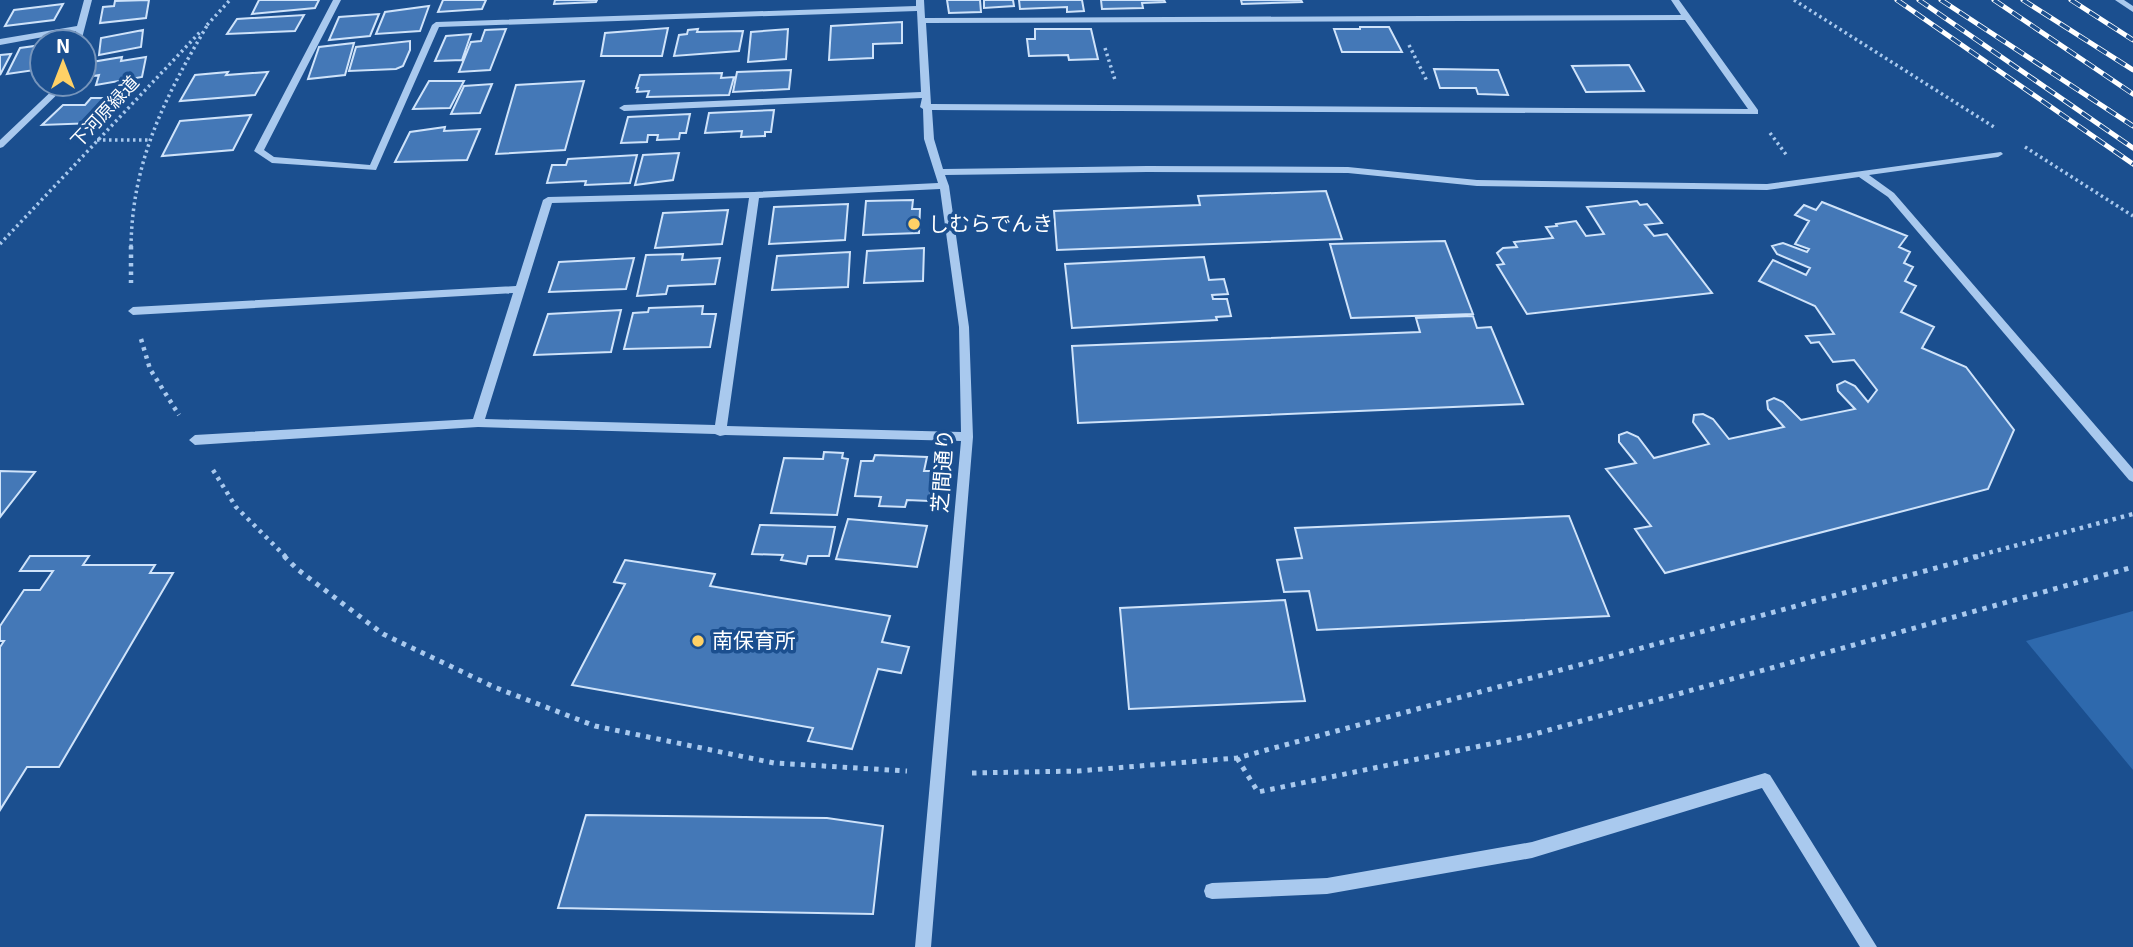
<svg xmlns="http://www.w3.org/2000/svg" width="2133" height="947" font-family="'Exo 2','Noto Sans JP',sans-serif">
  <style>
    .green { fill: #2e69ad }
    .building { fill: #4478b7; stroke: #cfe3fa; stroke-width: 2 }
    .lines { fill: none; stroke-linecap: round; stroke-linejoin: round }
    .path-far2 { stroke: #a9c9ee; stroke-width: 3.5; stroke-dasharray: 2.5 3.5; stroke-linecap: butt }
    .path-far1 { stroke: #a9c9ee; stroke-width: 4.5; stroke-dasharray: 3.5 5; stroke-linecap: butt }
    .path { stroke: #a9c9ee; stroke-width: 5; stroke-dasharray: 4.5 6; stroke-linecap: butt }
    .minor { fill: #a9c9ee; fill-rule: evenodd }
    .rail-casing { stroke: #fff; stroke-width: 5 }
    .rail { stroke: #1b4f8f; stroke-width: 3.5; stroke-dasharray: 11; stroke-linecap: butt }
    .poi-dot { fill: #ffd166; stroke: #1b4f8f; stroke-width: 2.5 }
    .labels { text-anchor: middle; stroke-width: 7; stroke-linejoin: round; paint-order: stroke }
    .far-street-label { font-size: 18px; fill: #fff; stroke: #1b4f8f }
    .poi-label { font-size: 21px; fill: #fff; stroke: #1b4f8f; text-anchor: start }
    .street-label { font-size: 21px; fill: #fff; stroke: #1b4f8f }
  </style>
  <rect width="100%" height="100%" fill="#1b4f8f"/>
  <path class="green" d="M2133 611V770L2026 641Z"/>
  <path class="building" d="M149 0 146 18 100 23 103 7 114 6 115 1Z
    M259 0H319L315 8 252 14Z
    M443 0H486L482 9 438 12Z
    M555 0H597L596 2 554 4Z
    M947 0H980L981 12 949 13Z
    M984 0H1013L1014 6 984 8Z
    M1019 0H1082L1084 11 1067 12V7L1020 9Z
    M1101 0H1164L1165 2 1142 3 1143 8 1102 9Z
    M1241 0H1301L1302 2 1242 4Z
    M63 4 54 20 5 26 14 10Z
    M429 6 420 31 376 34 385 12Z
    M379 14 370 36 329 40 339 17Z
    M304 15 295 31 227 34 237 19Z
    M902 22V43L873 44V58L829 60 831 26Z
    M1360 27H1389L1402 52H1342L1334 29H1360Z
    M668 28 662 56H601L605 33Z
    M506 29 490 70 459 72 471 42 481 41 485 30Z
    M698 29 697 32 743 31 739 51 674 56 679 35 687 34 688 30Z
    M788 29 786 59 748 62 751 32Z
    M1035 29H1091L1098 59 1069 60 1068 55 1029 56 1027 39H1035Z
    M143 30 141 47 99 55 101 38Z
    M471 34 462 60 435 61 446 36Z
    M410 41V50L403 66 396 69 349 71 356 47Z
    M354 43 345 75 308 79 319 47Z
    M42 45V69L7 74 20 48Z
    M11 54 0 75V55Z
    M122 57 121 61 146 57 142 77 96 85 99 75 88 77 92 62Z
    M1629 65 1644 91 1586 92 1572 66Z
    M1434 69 1498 70 1508 95 1478 94 1476 88H1440Z
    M791 70 789 89 733 92 737 72Z
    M228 72 226 75 268 72 255 95 180 101 195 75Z
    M722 73 721 78 734 77 729 95 647 97 649 91 637 92 638 88H636L640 75Z
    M429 81H464L450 108 413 109Z
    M584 81 565 150 496 154 516 85Z
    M492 84 480 113 451 114 464 86Z
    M91 98H119L95 123 42 125 63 105H85Z
    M774 110 771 132H765V136L741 137 742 131 705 133 709 113Z
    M690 114 686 133H680L679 139 657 140 658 135H648L647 142 621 143 628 117Z
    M251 115 233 150 162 156 180 121Z
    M445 127 444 131 480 129 467 160 395 162 410 132Z
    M679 153 673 180 635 185 643 155Z
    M637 155 630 183 585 185 586 181 547 183 552 165H566L568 159Z
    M1326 191 1342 239 1057 250 1054 211 1200 205 1198 196Z
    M913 200 912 209H920L919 233 863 235 866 201Z
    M1637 201 1640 205 1647 204 1662 223 1645 225 1654 236 1667 234 1712 293 1527 314 1497 265 1504 264 1497 253 1503 248 1517 247 1514 242 1553 238 1546 227 1557 226 1556 224 1576 221 1586 236 1604 234 1587 207Z
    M1822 202 1907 236 1899 247 1910 252 1904 263 1913 267 1905 281 1916 286 1901 312 1934 327 1922 348 1966 367 2014 430 1988 489 1665 573 1635 529 1651 526 1606 469 1636 463 1619 442V435L1627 432 1638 437 1654 458 1709 444 1693 422 1694 415 1703 414 1713 419 1729 439 1784 427 1768 409 1767 401 1774 398 1783 402 1801 420 1855 409 1838 391 1837 385 1845 381 1855 386 1868 402 1877 390 1854 360 1833 362 1819 342 1811 343 1806 336 1834 334 1815 306 1759 281 1773 260 1806 275 1810 268 1777 254 1772 246 1783 243 1807 252 1809 249 1795 244 1809 221 1795 215 1804 205 1816 210Z
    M848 204 845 240 769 244 774 207Z
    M728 210 722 244 655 248 663 213Z
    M1445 241 1473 314 1351 318 1330 244Z
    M924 248 923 281 864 283 867 251Z
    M850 252 848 287 772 290 777 256Z
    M683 254 682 260 720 258 715 284 668 286 666 294 637 296 646 255Z
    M1204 257 1209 280 1224 279 1228 294 1212 295 1213 299H1227L1231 316 1216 317 1217 320 1072 328 1065 264Z
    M634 258 626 289 549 292 559 262Z
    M703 306 702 314H716L710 347 624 349 633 313 648 312 649 308Z
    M621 310 611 352 534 355 548 314Z
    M1473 316 1477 328 1491 327 1523 404 1078 423 1072 346 1420 332 1416 318Z
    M824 452 843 453 842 458 848 459 837 515 771 513 784 458 823 459Z
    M875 455 927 457 924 471H934L929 501 907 500 905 507 879 506 881 497 855 496 861 461H873Z
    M0 471 35 472 0 517Z
    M1569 516 1609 616 1317 630 1309 591 1284 592 1277 560 1302 558 1295 528Z
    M848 519 927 526 917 567 836 559Z
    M760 525 835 527 829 556H808L806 564 781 560 783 555 752 554Z
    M30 556H89L83 565H155L150 573H173L59 767H27L0 810V647L4 641H0V626L24 590H40L53 571H20Z
    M625 560 715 574 710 586 890 616 882 642 909 647 901 673 878 669 852 749 808 741 813 728 572 685 625 584 614 582Z
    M1285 600 1305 701 1129 709 1120 608Z
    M586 815 827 818 883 826 873 914 558 908Z"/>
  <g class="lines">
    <path class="path-far2" d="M1794 0 1994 127
      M207 25 230 0
      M1409 45 1427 81
      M1105 48 1115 80
      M1770 133 1788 157
      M97 140H149
      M2025 147 2133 216
      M0 244 201 31
      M131 247C132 161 165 97 208 24"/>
    <path class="path-far1" d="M131 246V283
      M141 339 150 369 179 415
      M213 470 236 507 286 557
      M1973 557 2133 514"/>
    <path class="path" d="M284 556 297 569 383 634 494 687 595 726 774 763 907 771
      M1237 758 1258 792 1524 737 2133 567
      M972 773 1078 771 1237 758 1980 556"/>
    <path class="minor" d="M84 0H92L81 42H73L76 31 0 45V39L77 26Z
      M333 0H341L264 150 274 157 370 165 432 25 436 22 916 6V0H924L925 18 1681 15 1671 0H1679L1758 110V114L932 110 934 139 943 169 1147 166 1348 167 1477 180 1767 184 2001 152 2003 154 1998 157 1869 175 1894 193 2133 469V482L2129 480 1888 197 1859 177 1767 190 1477 186 1348 173 1147 172 945 175 949 186 969 327 973 437 931 947H915L961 441 725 435 720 436 715 434 478 427 195 445 189 440 195 435 473 419 513 293 133 315 128 311 133 307 516 286 543 200 548 197 754 192 938 183 924 139 923 109 920 107 922 98 624 111 619 108 624 105 921 92 917 11 439 27 376 170 272 163 254 151ZM1685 20 1748 109 931 104 926 23ZM940 189 959 327 961 432 727 426 759 198ZM749 198 715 425 485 419 552 203Z
      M2115 0H2124L2133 6V12Z
      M59 84H68L3 147 0 148V140Z
      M1765 773 1770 775 1877 947H1860L1762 788 1532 858 1327 894 1212 899 1206 897 1204 891 1206 885 1212 883 1327 878 1532 842Z"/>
    <defs>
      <path id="rail" d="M1897 0 2133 164
        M1919 0 2133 148
        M1941 0 2133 126
        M1994 0 2133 94
        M2023 0 2133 70
        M2071 0 2133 40"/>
    </defs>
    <use href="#rail" class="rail-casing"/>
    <use href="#rail" class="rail"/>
  </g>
  <g class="poi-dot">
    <circle cx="914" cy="224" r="7"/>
    <circle cx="698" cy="641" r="7"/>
  </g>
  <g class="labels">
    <g class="far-street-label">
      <text transform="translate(105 112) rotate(-47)" y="6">下河原緑道</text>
    </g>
    <g class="poi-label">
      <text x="928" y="231">しむらでんき</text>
      <text x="712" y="648">南保育所</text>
    </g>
    <g class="street-label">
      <text transform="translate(943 471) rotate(-86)" y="7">芝間通り</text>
    </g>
  </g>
  <g transform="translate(63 63)"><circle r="33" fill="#1b4f8f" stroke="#7695bc" stroke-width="2"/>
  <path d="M0-5L12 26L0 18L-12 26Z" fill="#ffd166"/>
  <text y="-10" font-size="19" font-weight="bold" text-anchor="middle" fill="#ffffff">N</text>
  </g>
</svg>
